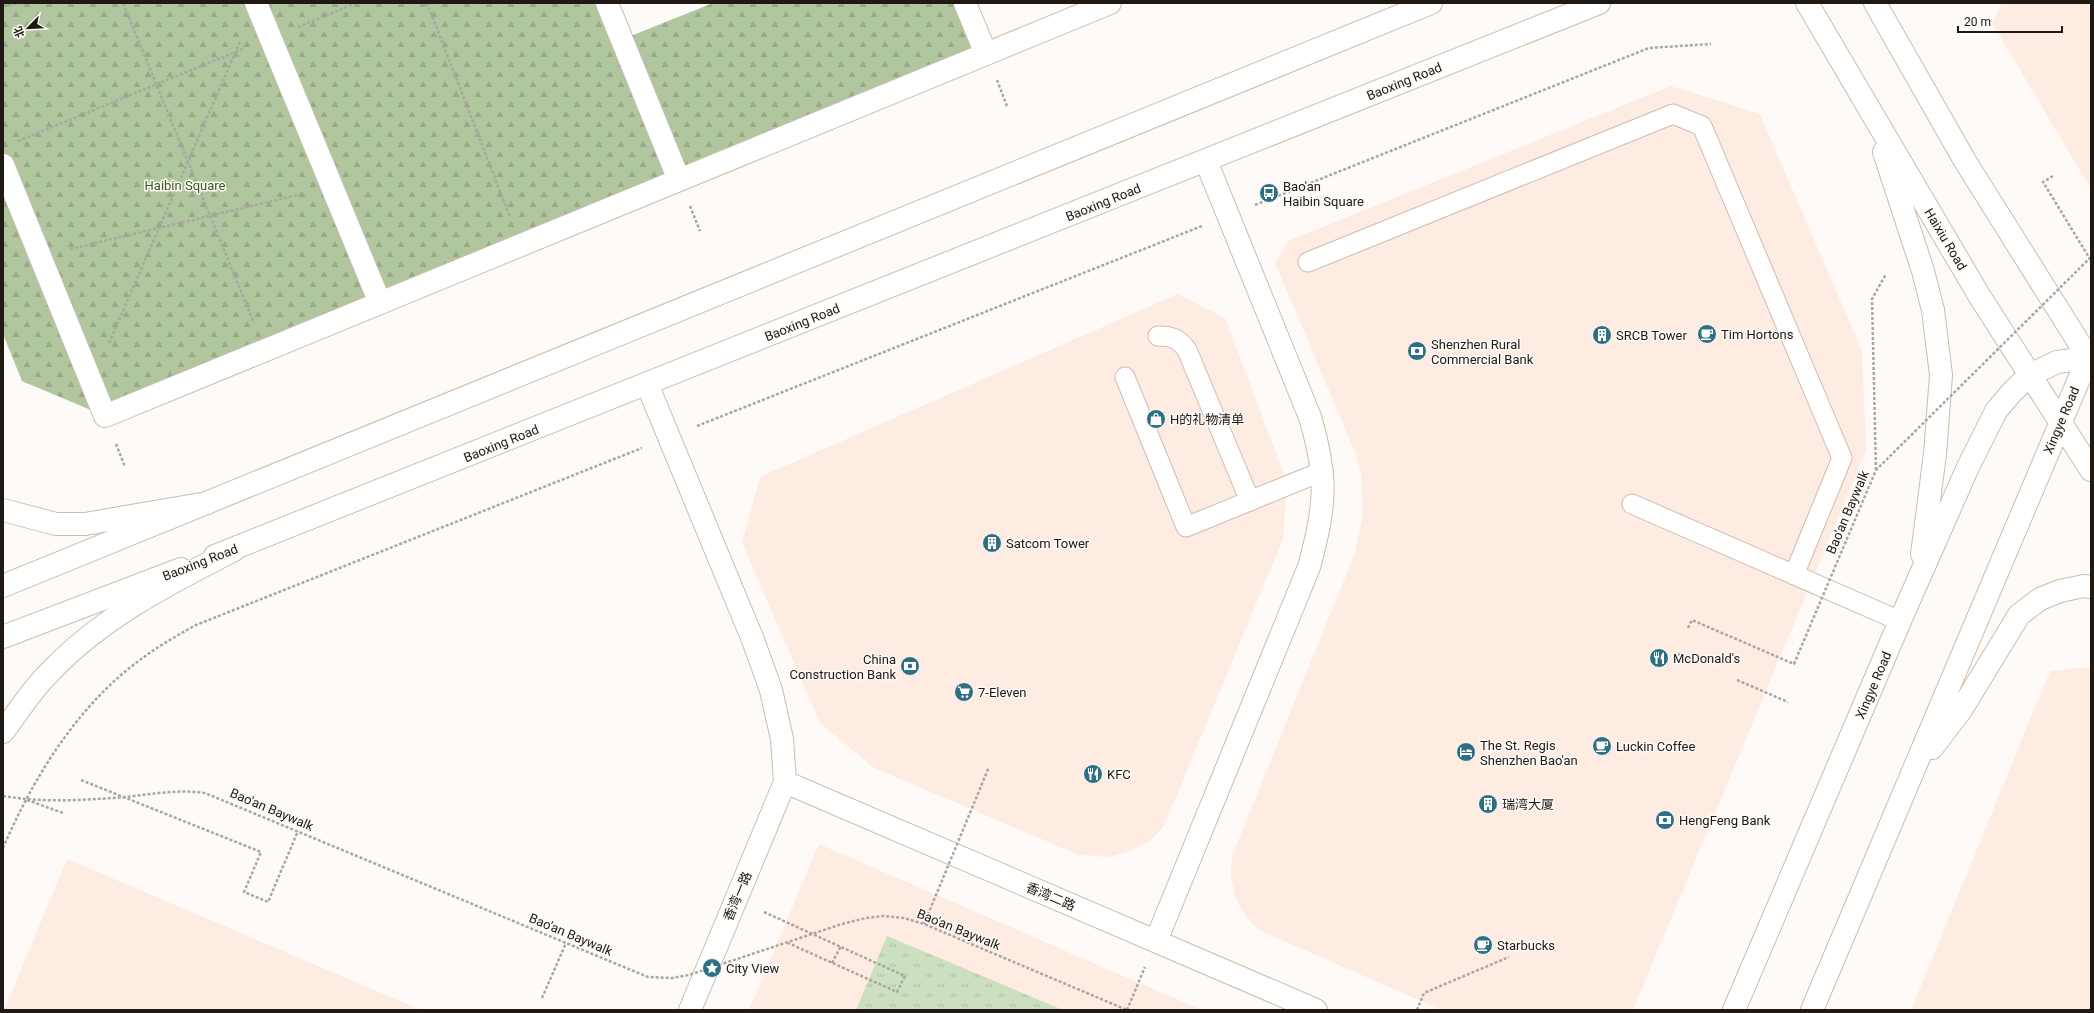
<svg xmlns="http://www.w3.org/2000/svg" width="2094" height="1013" font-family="Roboto,'Noto Sans SC',sans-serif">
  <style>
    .commercial { fill: #feece2 }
    .grass { fill: url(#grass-tufts) }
    .forest { fill: url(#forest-firs) }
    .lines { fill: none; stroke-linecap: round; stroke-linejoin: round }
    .lane-casing { stroke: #cdbcae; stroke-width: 21 }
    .street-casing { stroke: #cdbcae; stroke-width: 24 }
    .secondary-casing { stroke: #cdbcae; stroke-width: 24 }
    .primary-casing { stroke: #cdbcae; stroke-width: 24 }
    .path { stroke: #aba6a2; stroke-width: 2.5; stroke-dasharray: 3 2; stroke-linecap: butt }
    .lane { stroke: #fff; stroke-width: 19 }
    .street { stroke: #fff; stroke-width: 22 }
    .secondary { stroke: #fff; stroke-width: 22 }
    .primary { stroke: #fff; stroke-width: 22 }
    .path-bridge { stroke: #aba6a2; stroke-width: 2.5; stroke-dasharray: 3 2; stroke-linecap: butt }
    .labels { text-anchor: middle; stroke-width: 3; stroke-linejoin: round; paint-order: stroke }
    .street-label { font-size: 13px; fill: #1f1813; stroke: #fdfaf7 }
    .park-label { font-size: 13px; fill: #3a561c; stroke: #fdfaf7 }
    .poi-label { font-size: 13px; fill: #1f1813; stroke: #fdfaf7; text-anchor: start }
  </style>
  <defs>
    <pattern id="grass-tufts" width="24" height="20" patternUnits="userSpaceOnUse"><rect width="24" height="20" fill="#ccdfbe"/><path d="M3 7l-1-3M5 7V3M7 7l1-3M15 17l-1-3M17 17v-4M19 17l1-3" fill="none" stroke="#afbfa2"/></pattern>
    <pattern id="forest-firs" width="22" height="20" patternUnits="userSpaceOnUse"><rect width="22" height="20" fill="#b0c69e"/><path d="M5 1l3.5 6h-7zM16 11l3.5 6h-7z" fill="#97a987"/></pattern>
  </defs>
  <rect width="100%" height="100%" fill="#fdfaf7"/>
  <path class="commercial" d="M2002 3H2091V189L1992 23Z
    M1671 86 1760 114 1862 351 1866 451 1633 1010H1441L1259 930 1245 916 1235 896 1231 875 1232 856 1355 553 1363 515 1361 472 1355 452 1275 263 1288 241Z
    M1178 294 1225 318 1287 482 1283 539 1164 826 1149 842 1128 852 1107 857 1079 855 874 768 820 723 742 543 760 477Z
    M2091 667V1010H1911L2050 671Z
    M819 844 1202 1010H749Z
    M67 859 421 1010H4Z"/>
  <path class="grass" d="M887 936 1063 1010H856Z"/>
  <path class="forest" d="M3 3H595L611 44 713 3H965L986 54 105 416 22 381 3 334Z"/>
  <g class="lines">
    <defs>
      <path id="lane" d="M1308 262 1673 114 1702 126 1842 458 1794 575
        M1158 336C1172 336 1178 338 1187 350L1250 501
        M1125 377 1186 527 1323 471
        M1632 504 1900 621"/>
      <path id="street" d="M256 3 380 303
        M607 3 679 180
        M965 3 986 54
        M3 165 105 416 1110 3
        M647 384 753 640 771 690 782 739 785 782 690 1010
        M785 782 1316 1010
        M1156 941 1309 567C1326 506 1328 478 1310 417L1206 161"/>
      <path id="secondary" d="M1807 3 1980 297 2091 470
        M1875 3 1965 161 2091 362
        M1884 152 1923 271 1933 310 1941 375 1935 454 1922 554
        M215 556 1599 3
        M3 586 1431 3
        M3 637 181 569
        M1932 748 1961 710 2019 615 2040 599 2060 591 2084 586 2091 587
        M1734 1010 1900 621 1968 467 1996 411 2012 392 2030 375 2057 362 2088 358
        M1812 1010 2088 358"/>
      <path id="primary" d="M3 510 56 524H85L207 503
        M3 732C18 712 32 689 50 672 102 617 168 584 234 550"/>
    </defs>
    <use href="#lane" class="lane-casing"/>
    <use href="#street" class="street-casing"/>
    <use href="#secondary" class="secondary-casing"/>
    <use href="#primary" class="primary-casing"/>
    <path class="path" d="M123 3 254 323
      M427 3 510 217
      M3 6 21 3
      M298 27 356 3
      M997 80 1007 106
      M18 141 243 49
      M2053 176 2043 182 2090 259
      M1255 205 1649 48 1711 44
      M690 206 700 231
      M70 249 302 194
      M109 343 240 42
      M697 426 1202 226
      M116 444 125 467
      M1876 470 1872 299 1886 274
      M1678 654 1685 657
      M1737 680 1788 702
      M81 780 261 852 244 892 268 902 298 831
      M27 800 63 813
      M3 848C34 776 79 703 144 657 160 645 178 635 196 625L642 448
      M764 912 905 976 897 992 788 943
      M832 963 841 946
      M542 998 566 943
      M1127 1010 1145 967
      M1417 1010 1424 993 1509 957"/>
    <use href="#lane" class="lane"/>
    <use href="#street" class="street"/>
    <use href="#secondary" class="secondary"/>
    <use href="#primary" class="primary"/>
    <path class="path-bridge" d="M1688 628 1692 620 1794 664 1876 470 2091 257
      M3 796C44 803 85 800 126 797 152 794 179 789 205 793L648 977 672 978 689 975 842 924 866 918 884 916 904 918 924 924 1127 1010
      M924 924 989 767"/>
  </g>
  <defs>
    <symbol id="bus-disc" viewBox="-11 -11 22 22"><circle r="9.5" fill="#2e7083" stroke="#fdfaf7"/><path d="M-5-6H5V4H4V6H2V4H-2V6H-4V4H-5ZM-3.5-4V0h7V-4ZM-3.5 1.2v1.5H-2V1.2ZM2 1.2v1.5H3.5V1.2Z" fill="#fff"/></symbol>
    <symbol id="cafe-disc" viewBox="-11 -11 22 22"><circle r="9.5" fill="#2e7083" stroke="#fdfaf7"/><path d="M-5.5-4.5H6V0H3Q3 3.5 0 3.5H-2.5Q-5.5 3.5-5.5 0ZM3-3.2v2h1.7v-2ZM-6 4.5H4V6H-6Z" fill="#fff"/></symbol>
    <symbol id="building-disc" viewBox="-11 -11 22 22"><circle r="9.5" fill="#2e7083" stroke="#fdfaf7"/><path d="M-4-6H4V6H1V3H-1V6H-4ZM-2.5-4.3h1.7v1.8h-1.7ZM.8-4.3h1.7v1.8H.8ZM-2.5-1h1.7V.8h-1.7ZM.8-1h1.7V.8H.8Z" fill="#fff"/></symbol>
    <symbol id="bank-disc" viewBox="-11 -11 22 22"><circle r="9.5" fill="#2e7083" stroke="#fdfaf7"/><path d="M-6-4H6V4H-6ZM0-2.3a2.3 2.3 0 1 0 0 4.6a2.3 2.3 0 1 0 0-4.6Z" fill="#fff"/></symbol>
    <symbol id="shop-disc" viewBox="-11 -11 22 22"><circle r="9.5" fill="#2e7083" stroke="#fdfaf7"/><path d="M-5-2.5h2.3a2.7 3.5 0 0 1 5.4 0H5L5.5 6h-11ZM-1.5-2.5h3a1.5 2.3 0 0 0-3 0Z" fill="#fff"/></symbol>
    <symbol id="restaurant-disc" viewBox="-11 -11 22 22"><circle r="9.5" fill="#2e7083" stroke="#fdfaf7"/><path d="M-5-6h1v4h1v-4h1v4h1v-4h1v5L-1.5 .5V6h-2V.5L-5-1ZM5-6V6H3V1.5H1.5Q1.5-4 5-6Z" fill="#fff"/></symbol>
    <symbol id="supermarket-disc" viewBox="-11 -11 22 22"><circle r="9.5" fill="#2e7083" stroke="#fdfaf7"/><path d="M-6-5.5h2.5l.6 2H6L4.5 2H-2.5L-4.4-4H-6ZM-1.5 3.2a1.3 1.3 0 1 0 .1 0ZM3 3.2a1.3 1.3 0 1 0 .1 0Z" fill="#fff"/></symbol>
    <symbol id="hotel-disc" viewBox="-11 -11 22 22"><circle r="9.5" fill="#2e7083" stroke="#fdfaf7"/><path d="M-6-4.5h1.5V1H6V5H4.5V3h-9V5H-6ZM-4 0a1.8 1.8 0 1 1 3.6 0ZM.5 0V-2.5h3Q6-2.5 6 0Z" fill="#fff"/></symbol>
    <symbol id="sight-disc" viewBox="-11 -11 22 22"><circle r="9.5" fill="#2e7083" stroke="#fdfaf7"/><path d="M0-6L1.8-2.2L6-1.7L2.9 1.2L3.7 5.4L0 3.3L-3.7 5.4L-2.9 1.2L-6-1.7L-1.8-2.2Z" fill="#fff"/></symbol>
  </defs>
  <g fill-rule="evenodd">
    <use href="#bus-disc" x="1258" y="182" width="22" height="22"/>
    <use href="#cafe-disc" x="1696" y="323" width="22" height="22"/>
    <use href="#building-disc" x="1591" y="324" width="22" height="22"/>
    <use href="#bank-disc" x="1406" y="340" width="22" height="22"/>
    <use href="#shop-disc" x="1145" y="408" width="22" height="22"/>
    <use href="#building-disc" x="981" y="532" width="22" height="22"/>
    <use href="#restaurant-disc" x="1648" y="647" width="22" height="22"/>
    <use href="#bank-disc" x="899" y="655" width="22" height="22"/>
    <use href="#supermarket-disc" x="953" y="681" width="22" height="22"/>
    <use href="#cafe-disc" x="1591" y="735" width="22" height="22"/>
    <use href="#hotel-disc" x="1455" y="741" width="22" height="22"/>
    <use href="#restaurant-disc" x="1082" y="763" width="22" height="22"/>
    <use href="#building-disc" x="1477" y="793" width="22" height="22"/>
    <use href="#bank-disc" x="1654" y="809" width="22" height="22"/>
    <use href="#cafe-disc" x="1472" y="934" width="22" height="22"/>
    <use href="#sight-disc" x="701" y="957" width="22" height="22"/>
  </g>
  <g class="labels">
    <g class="street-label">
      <text transform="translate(1404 81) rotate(-22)" y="5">Baoxing Road</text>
      <text transform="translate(1103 202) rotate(-22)" y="5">Baoxing Road</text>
      <text transform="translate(1946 239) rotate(59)" y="5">Haixiu Road</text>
      <text transform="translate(802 322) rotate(-22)" y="5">Baoxing Road</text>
      <text transform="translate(2061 420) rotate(-67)" y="5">Xingye Road</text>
      <text transform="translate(501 443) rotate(-22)" y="5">Baoxing Road</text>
      <text transform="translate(1847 512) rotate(-67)" y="5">Bao'an Baywalk</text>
      <text transform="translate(200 562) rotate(-21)" y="5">Baoxing Road</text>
      <text transform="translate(1873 685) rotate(-67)" y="5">Xingye Road</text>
      <text transform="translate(272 809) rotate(23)" y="5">Bao'an Baywalk</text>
      <text transform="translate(737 896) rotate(-67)" y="5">香湾一路</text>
      <text transform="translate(1051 896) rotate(23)" y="5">香湾二路</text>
      <text transform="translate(959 929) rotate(22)" y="5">Bao'an Baywalk</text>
      <text transform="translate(571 934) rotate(23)" y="5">Bao'an Baywalk</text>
    </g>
    <g class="park-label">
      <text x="185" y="190">Haibin Square</text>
    </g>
    <g class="poi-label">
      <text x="1283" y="191">Bao'an<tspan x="1283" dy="15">Haibin Square</tspan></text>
      <text x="1721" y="339">Tim Hortons</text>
      <text x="1616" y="340">SRCB Tower</text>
      <text x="1431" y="349">Shenzhen Rural<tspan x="1431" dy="15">Commercial Bank</tspan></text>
      <text x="1170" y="424">H的礼物清单</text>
      <text x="1006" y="548">Satcom Tower</text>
      <text x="1673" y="663">McDonald's</text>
      <text x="896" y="664" text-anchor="end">China<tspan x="896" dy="15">Construction Bank</tspan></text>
      <text x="978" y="697">7-Eleven</text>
      <text x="1480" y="750">The St. Regis<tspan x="1480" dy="15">Shenzhen Bao'an</tspan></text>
      <text x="1616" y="751">Luckin Coffee</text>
      <text x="1107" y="779">KFC</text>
      <text x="1502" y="809">瑞湾大厦</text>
      <text x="1679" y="825">HengFeng Bank</text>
      <text x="1497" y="950">Starbucks</text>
      <text x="726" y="973">City View</text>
    </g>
  </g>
  <rect width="2094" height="1013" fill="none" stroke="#1f1813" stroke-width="8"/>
  <g transform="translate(28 28) rotate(246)" stroke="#fdfaf7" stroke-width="3" paint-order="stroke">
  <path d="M0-3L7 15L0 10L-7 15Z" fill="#1f1813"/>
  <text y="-6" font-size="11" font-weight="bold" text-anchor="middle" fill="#1f1813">北</text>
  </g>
  <path d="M1958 26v6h104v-6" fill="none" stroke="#1f1813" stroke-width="2"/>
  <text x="1964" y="26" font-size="12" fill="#1f1813" stroke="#fdfaf7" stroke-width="3" paint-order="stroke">20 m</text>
</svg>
